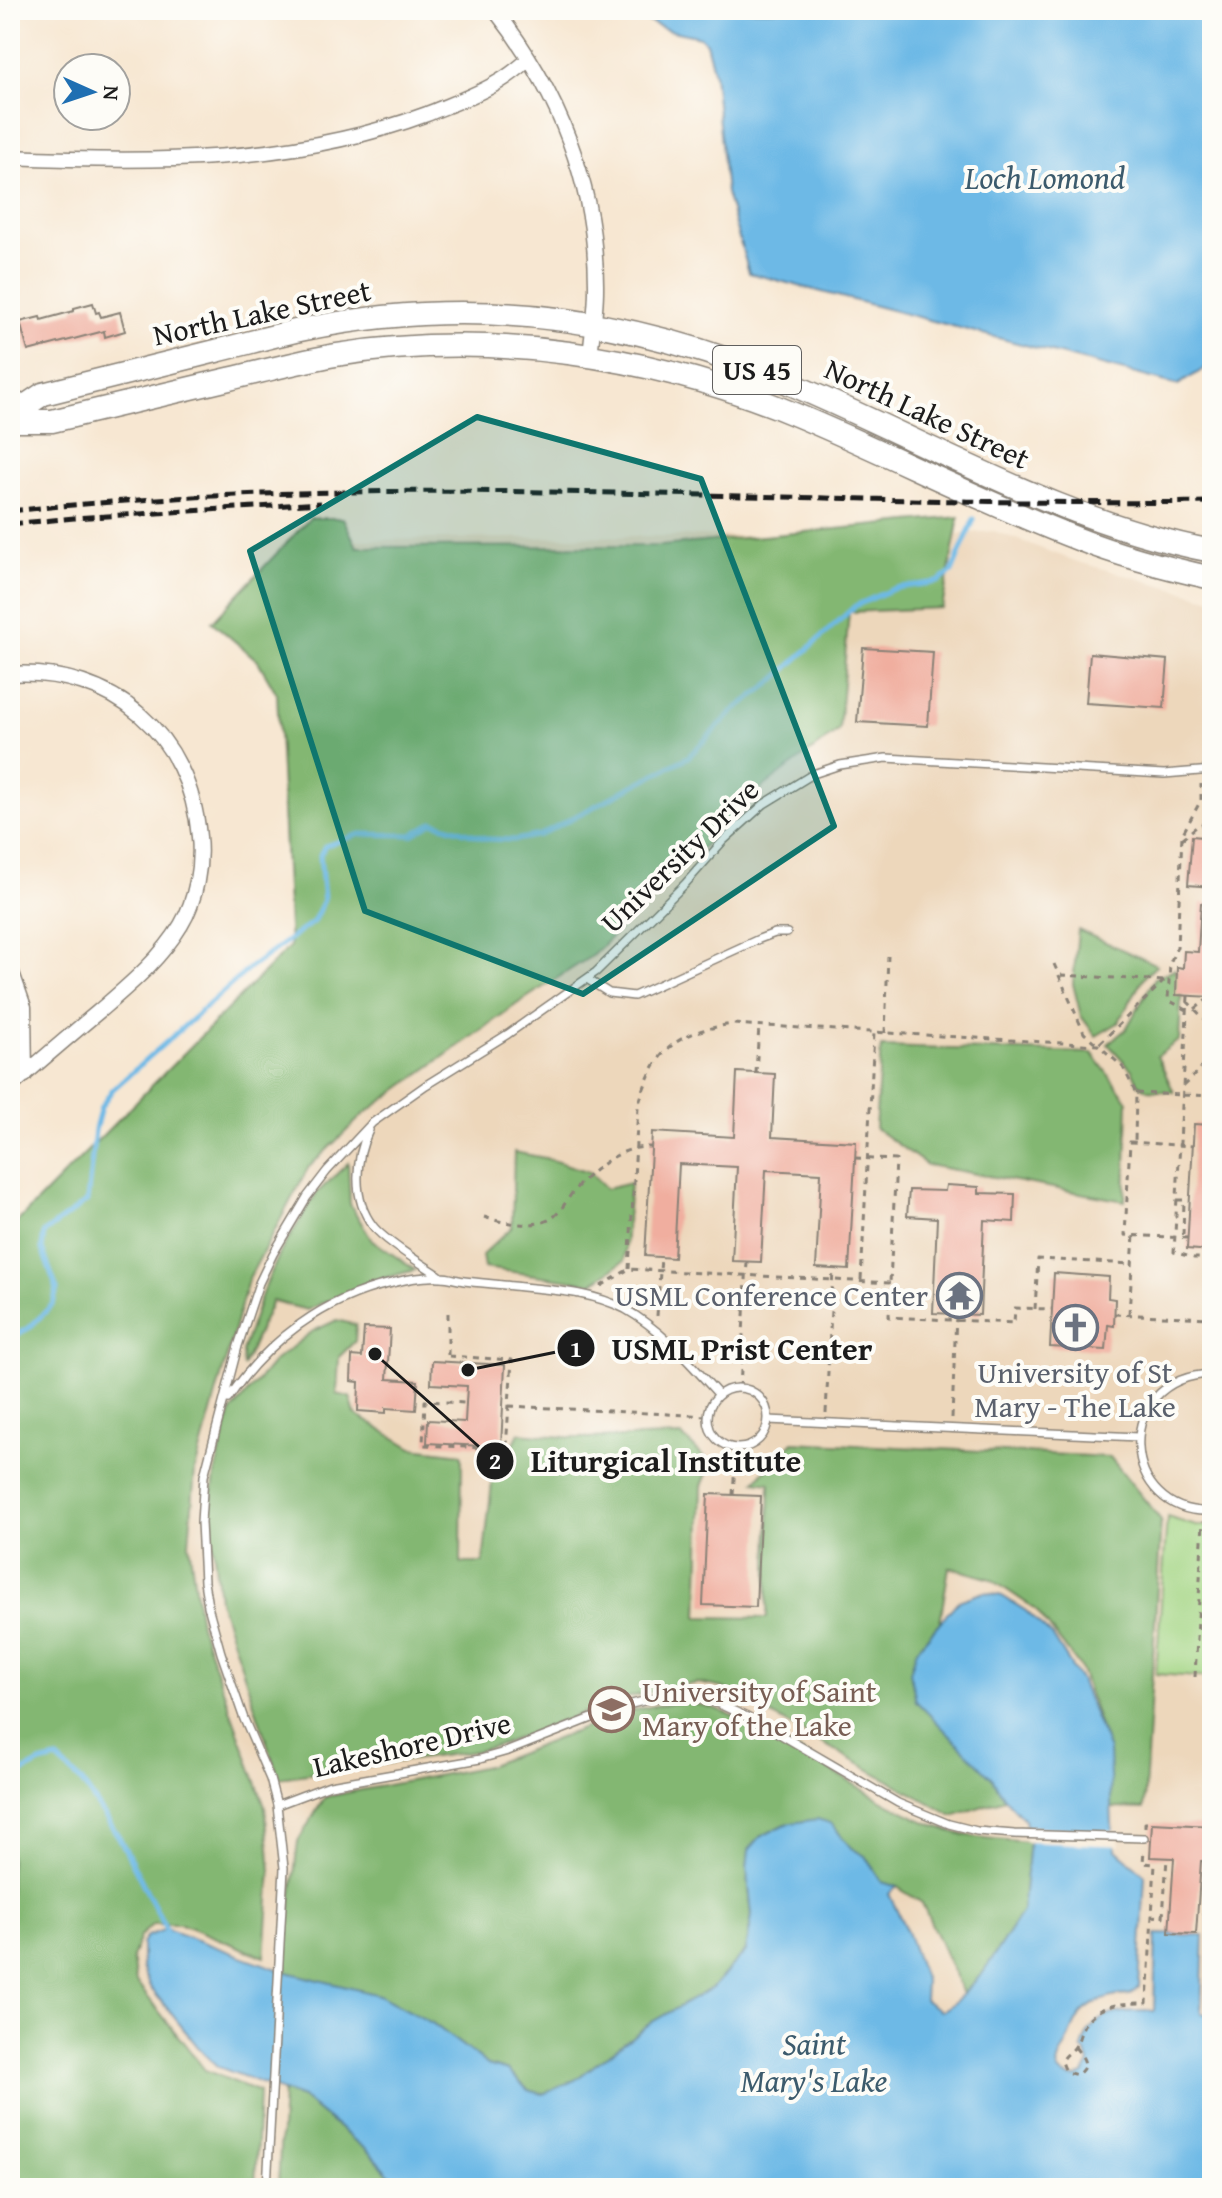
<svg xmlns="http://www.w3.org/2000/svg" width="1222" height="2198" font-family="'Gentium Book Plus',serif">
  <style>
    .built { fill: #edd7bb }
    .green { fill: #a4d685; stroke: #607950; stroke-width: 2 }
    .forest { fill: #83b772; stroke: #506a47; stroke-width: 2 }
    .water { fill: #6db9e6; stroke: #446a81; stroke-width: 2 }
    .pier { fill: #f7e7d2 }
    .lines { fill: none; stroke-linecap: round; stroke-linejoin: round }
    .stream { stroke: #6db9e6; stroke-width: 5 }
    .building { fill: #f0ae9f }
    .lane-casing { stroke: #8a8277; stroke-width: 10 }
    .street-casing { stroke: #8a8277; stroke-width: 17 }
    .primary-casing { stroke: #8a8277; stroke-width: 25 }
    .path { stroke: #8a8277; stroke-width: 3; stroke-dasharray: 6 6; stroke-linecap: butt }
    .lane { stroke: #fff; stroke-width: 7 }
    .street { stroke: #fff; stroke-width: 14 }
    .primary { stroke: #fff; stroke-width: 22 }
    .rail { stroke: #1c1c1c; stroke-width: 5; stroke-dasharray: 12 6; stroke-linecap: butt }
    .marked { fill: #0f766e; fill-opacity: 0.2; stroke: #0f766e; stroke-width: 6; stroke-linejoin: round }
    .labels { text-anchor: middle; stroke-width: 8; stroke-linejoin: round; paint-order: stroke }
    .shield { fill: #fdfcf7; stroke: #605f5e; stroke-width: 2 }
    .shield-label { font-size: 28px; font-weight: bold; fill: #1c1c1c }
    .street-label { font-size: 30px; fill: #1c1c1c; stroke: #fdfcf7 }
    .worship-label { font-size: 30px; fill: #5b616d; stroke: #fdfcf7; text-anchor: end }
    .education-label { font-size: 30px; fill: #785e54; stroke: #fdfcf7; text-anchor: start }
    .water-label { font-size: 32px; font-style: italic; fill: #3c5b6d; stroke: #fdfcf7 }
    .leader { fill: none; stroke: #1c1c1c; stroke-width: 3 }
    .callout-dot { fill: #1c1c1c; stroke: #fdfcf7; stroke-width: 3 }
    .mark-label { font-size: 24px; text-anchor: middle; font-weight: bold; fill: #fff }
    .callout-label { font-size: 32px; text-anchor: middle; font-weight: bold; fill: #1c1c1c; stroke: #fdfcf7; stroke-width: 8; stroke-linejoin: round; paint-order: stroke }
  </style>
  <rect width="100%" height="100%" fill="#fdfcf7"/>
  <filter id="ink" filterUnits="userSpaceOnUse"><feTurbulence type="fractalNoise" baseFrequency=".0125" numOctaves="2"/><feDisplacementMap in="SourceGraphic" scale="16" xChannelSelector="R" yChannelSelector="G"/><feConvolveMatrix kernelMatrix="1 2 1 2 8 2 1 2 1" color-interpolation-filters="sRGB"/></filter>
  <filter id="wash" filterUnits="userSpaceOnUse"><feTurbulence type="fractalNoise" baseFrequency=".006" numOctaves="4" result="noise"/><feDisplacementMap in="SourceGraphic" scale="32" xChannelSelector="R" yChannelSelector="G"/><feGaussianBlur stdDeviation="1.8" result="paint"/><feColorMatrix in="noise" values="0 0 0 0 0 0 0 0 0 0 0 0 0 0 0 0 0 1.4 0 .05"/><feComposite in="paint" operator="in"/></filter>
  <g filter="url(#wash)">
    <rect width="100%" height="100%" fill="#f7e7d2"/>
    <path class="built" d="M994 531 1078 562 1212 599V2188H10V1229L290 946 277 694 299 541 646 536H934Z"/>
    <path class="green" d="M1167 1517 1196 1526H1212V1678L1156 1674Z"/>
    <path class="forest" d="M959 517 942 608 849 612 839 730 762 788 593 955 517 1004 364 1114 308 1168 248 1280 195 1470 189 1544 200 1625 265 1807 271 1870 265 1957 181 1924H153L140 1936 132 1958 136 1982 205 2070 259 2092 255 2188H10V1229L290 946 277 694 258 661 212 622 310 518H343L357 547 661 546Z
      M1078 930 1157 965 1144 977 1118 1023 1096 1036 1081 1016 1073 984Z
      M1174 969 1182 980 1179 1040 1157 1056 1174 1092 1148 1090 1138 1083 1132 1070 1108 1044 1126 1029 1155 978Z
      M881 1047 1092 1053 1128 1101 1125 1201 927 1165 875 1128Z
      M514 1152 545 1158 590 1172 606 1189 630 1183 624 1261 592 1283 484 1268 482 1255 512 1227Z
      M348 1163 350 1204 371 1239 415 1270 369 1282 307 1310 272 1301 243 1367 242 1351 263 1291 280 1253 316 1194Z
      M337 1320 356 1325 355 1341 339 1357 337 1394 350 1397 355 1414 412 1448 462 1454 461 1563H483L495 1456 511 1449 519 1433 577 1438 682 1436 711 1464 702 1486 698 1617 767 1618 770 1483 755 1481 793 1442 1110 1457 1161 1520 1144 1809 1111 1808 1108 1750 1080 1667 1035 1609 991 1579 949 1567 940 1622 917 1649 1005 1799 953 1816 723 1688 698 1683 667 1688 614 1701 505 1743 477 1751 279 1778 219 1600 210 1516 215 1474 230 1414 274 1361 313 1331Z
      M685 1702C696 1704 709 1706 721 1711 799 1742 864 1800 944 1829 970 1839 1001 1839 1029 1842L1022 1912 983 1973 963 1994 922 1903 897 1887 882 1883 865 1856 851 1848 831 1823 786 1824 760 1837 747 1868 752 1915 746 1951 712 1988 652 2022 575 2080 543 2094 528 2090 508 2071 488 2065 432 2023 283 1971 298 1841 325 1797 487 1766 623 1713 653 1706Z
      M283 2091 302 2098 371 2154 401 2188H278Z"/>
    <path class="water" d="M621 10H1212V364L1178 385 749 273 726 193 714 74 706 43 700 37 668 30Z
      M984 1592 1002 1596 1026 1611 1053 1637 1080 1680 1109 1750 1112 1825 1116 1850 1145 1875 1139 1987C1138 1988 1131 1995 1129 1995 1125 1996 1121 1995 1117 1996 1105 1998 1092 2004 1083 2012 1073 2023 1072 2033 1066 2045 1062 2055 1048 2068 1067 2077 1073 2080 1078 2077 1084 2074L1089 2063 1086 2053 1082 2049C1091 2010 1121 2011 1154 2011L1156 1934 1204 1935 1201 2013 1212 2015V2188H401L371 2154 302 2098 218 2067 203 2053 149 1986 142 1967V1944L147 1936 166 1929 283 1971 379 1995 432 2023 488 2065 508 2071 528 2090 543 2094 575 2080 652 2022 712 1988 746 1951 752 1915 747 1868 749 1850 760 1837 786 1824 817 1819 831 1823 851 1848 865 1856 882 1882 897 1887 889 1894 907 1932 925 1981 924 2000 941 2011 954 2003 983 1973 1022 1912 1029 1842 1025 1820 1005 1799 992 1778 916 1701 910 1672 917 1649 958 1601Z"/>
    <path class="pier" d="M1022 1826 1117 1831 1120 1846 1025 1842Z"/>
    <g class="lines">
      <path class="stream" d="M10 1338 29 1328 53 1304 57 1289 42 1249 44 1233 87 1201 95 1130 101 1107 112 1090 251 967 313 922 324 900 320 855 325 846 360 834 412 835 433 822 488 839 515 840 540 835 688 757 737 708 771 683 855 606 895 588 938 582 952 572 974 519
        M10 1779 40 1763 57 1759 81 1781 119 1837 166 1929"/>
    </g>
    <g id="blocks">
      <path class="building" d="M93 303 96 313 99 312 101 317 120 312 125 331 105 337 104 331 28 351 20 322 40 317 41 320 74 311V308Z
        M863 648 933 652 928 726 857 722Z
        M1090 653 1168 660 1164 708 1086 703Z
        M1192 836 1212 838V887L1188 885Z
        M1201 903 1212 904V997L1176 995 1177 967 1183 968 1184 951 1198 952Z
        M737 1072 775 1074 772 1137 856 1142 849 1270 816 1268 821 1173 766 1170 761 1262 732 1261 737 1167 679 1164 674 1258 645 1256 652 1132 734 1137Z
        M1194 1124 1212 1125V1251L1187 1249Z
        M946 1185 979 1187V1193L1015 1194 1014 1222 984 1220 980 1315 933 1313 937 1218 907 1216 909 1190 945 1191Z
        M1054 1273 1109 1277 1108 1298 1115 1299 1114 1326 1108 1325 1106 1350 1050 1347Z
        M364 1328 390 1329 387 1379 418 1381 416 1410 386 1408V1413L358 1411 359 1382 351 1381 352 1356 362 1357Z
        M432 1361 505 1365 501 1447 427 1443 428 1420 465 1422 466 1403 467 1386 431 1384Z
        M708 1494 761 1496 756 1607 703 1605Z
        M1152 1823 1212 1826V1861H1201L1196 1934 1169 1933 1174 1858 1150 1857Z"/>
    </g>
  </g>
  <g filter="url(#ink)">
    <use href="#blocks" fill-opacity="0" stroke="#8a8277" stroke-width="2"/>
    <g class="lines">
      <defs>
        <path id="lane" d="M587 979 609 993 634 996 759 939 775 933H787
          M369 1130C355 1159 352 1199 373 1226 383 1239 423 1265 439 1275
          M1212 1374C1109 1377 1120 1517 1212 1511
          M708 1418a30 30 0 1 1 60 0a30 30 0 1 1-60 0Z
          M228 1399C267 1341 324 1298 392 1283 407 1279 425 1276 441 1277 449 1277 457 1280 464 1281 480 1283 497 1284 513 1286 551 1290 590 1291 625 1309 662 1330 690 1363 719 1395
          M768 1420 1138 1437
          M277 1805 330 1785 480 1759 508 1751 620 1707 655 1698 685 1696 719 1704 764 1725 898 1803 949 1824 977 1831 1014 1834 1144 1838
          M267 2188 284 1868 277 1805 270 1779 244 1719 221 1653 208 1606 204 1582 201 1522 204 1476 238 1346 259 1283 273 1254 307 1197 327 1171 372 1123 426 1085 508 1034 596 972 685 884 723 841 764 804 813 774 840 765 886 758 1164 774 1212 770"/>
        <path id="street" d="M495 10C558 90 597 187 596 289 596 312 592 334 590 357
          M10 157C151 163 293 164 427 114 451 104 478 95 500 81 510 75 520 67 529 59
          M10 674C113 668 190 734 199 837 202 865 196 900 181 925 160 960 128 986 98 1012 68 1037 39 1062 10 1087
          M10 967 24 1007 25 1075"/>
        <path id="primary" d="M10 416 43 394C101 380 158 365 216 351 245 344 275 335 305 329 466 296 623 315 774 377 920 437 1056 521 1212 551
          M10 421H52C111 407 170 393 229 379 265 371 300 361 336 355 490 331 650 354 794 414 890 454 981 502 1078 539 1121 556 1167 568 1212 578"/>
      </defs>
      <use href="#lane" class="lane-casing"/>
      <use href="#street" class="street-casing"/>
      <use href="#primary" class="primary-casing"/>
      <path class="path" d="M1182 839 1196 827 1207 822
        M1054 964 1084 1033 1098 1045 1164 981
        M1061 975 1165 981
        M1188 996 1174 1252 1194 1258H1212
        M1187 1001 1212 1027
        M1195 1009 1205 1001H1212
        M1187 1010 1168 1000 1170 963 1177 947 1182 835 1201 800V784
        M885 1033 888 956
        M756 1073 759 1026
        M1183 1086 1212 1058
        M1136 1093 1212 1096
        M855 1158 896 1160 890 1283
        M1177 1200H1184L1183 1236
        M484 1217C502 1223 536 1229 552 1218 560 1213 567 1200 572 1193 590 1171 621 1145 651 1147
        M1188 1238 1125 1235 1130 1142 1193 1146
        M629 1269 638 1107C654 1050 674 1033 732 1024L1098 1045 1123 1067 1136 1093 1135 1142
        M861 1280 874 1033
        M601 1286 629 1269 890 1283 889 1317 1014 1323 1015 1308 1052 1309
        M1035 1309 1038 1259 1132 1264
        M448 1313V1362
        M1114 1314 1212 1318
        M1129 1314 1134 1235
        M657 1316 661 1257
        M449 1356 512 1360 506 1449 423 1445 425 1401 466 1403
        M740 1388 747 1262
        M509 1406 708 1416
        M826 1413 833 1269
        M952 1418 956 1314
        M733 1495 736 1447
        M1204 1497 1210 1385
        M1195 1677 1203 1521
        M1145 1827V1823H1150
        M1206 1861 1204 1916H1212
        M1151 1916 1163 1917 1167 1858
        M1212 1947 1209 2004 1212 2005
        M1075 2047C1083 2058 1091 2064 1077 2075L1066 2072 1062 2062C1065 2054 1069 2054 1074 2048 1079 2042 1080 2032 1084 2025 1098 2003 1124 2003 1147 2003L1155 1864 1143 1863 1144 1850"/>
      <use href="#lane" class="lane"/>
      <use href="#street" class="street"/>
      <use href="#primary" class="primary"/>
      <path class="rail" d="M10 511C410 469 811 508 1212 502
        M10 524 74 518 321 503"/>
    </g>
  </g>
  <path class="marked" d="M477 417 701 479 834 826 583 994 365 911 250 551Z"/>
  <defs>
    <symbol id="temple-ring" viewBox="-11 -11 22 22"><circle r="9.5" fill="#fdfcf7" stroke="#6b7280" stroke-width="1.5"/><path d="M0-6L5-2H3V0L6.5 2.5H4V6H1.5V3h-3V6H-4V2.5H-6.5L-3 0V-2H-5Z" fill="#6b7280"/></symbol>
    <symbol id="church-ring" viewBox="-11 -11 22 22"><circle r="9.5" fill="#fdfcf7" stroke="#6b7280" stroke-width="1.5"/><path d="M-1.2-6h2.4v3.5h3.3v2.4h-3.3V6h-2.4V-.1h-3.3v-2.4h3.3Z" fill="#6b7280"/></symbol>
    <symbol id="university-ring" viewBox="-11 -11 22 22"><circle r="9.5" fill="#fdfcf7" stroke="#8d6e63" stroke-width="1.5"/><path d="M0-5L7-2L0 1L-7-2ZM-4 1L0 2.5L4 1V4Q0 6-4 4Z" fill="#8d6e63"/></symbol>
  </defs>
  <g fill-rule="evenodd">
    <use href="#temple-ring" x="934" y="1270" width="51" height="51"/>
    <use href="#church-ring" x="1050" y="1302" width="51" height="51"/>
    <use href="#university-ring" x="586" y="1684" width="51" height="51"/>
  </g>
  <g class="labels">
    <rect class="shield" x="713" y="346" width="88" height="48" rx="6"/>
    <g class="shield-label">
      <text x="757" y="380">US 45</text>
    </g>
    <g class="street-label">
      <text transform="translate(262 313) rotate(-12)" y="10">North Lake Street</text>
      <text transform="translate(927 414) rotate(25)" y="10">North Lake Street</text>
      <text transform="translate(680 856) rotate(-44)" y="10">University Drive</text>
      <text transform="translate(412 1745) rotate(-13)" y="10">Lakeshore Drive</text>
    </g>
    <g class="worship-label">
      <text x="928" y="1306">USML Conference Center</text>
      <text x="1075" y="1383" text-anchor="middle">University of St<tspan x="1075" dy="34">Mary - The Lake</tspan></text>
    </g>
    <g class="education-label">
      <text x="642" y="1702">University of Saint<tspan x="642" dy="34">Mary of the Lake</tspan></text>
    </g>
    <g class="water-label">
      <text x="1045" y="189">Loch Lomond</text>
      <text x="814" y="2055">Saint<tspan x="814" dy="37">Mary's Lake</tspan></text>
    </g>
  </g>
  <path class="leader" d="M468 1370L576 1348M375 1354L495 1461"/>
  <g class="callout-dot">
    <circle cx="468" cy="1370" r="8"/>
    <circle cx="375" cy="1354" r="8"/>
    <circle cx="576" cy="1348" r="20"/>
    <circle cx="495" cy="1461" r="20"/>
  </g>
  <g class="mark-label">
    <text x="576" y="1357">1</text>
    <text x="495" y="1469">2</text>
  </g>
  <g class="callout-label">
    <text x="742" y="1360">USML Prist Center</text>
    <text x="666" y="1472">Liturgical Institute</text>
  </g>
  <rect width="1222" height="2198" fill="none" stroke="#fdfcf7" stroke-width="40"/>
  <g transform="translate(92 92) rotate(93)"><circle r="38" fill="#fdfcf7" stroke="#a3a29f" stroke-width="2"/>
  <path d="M0-6L14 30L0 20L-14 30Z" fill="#1f6fb2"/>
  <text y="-12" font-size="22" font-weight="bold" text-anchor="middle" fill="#1c1c1c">N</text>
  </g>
</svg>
